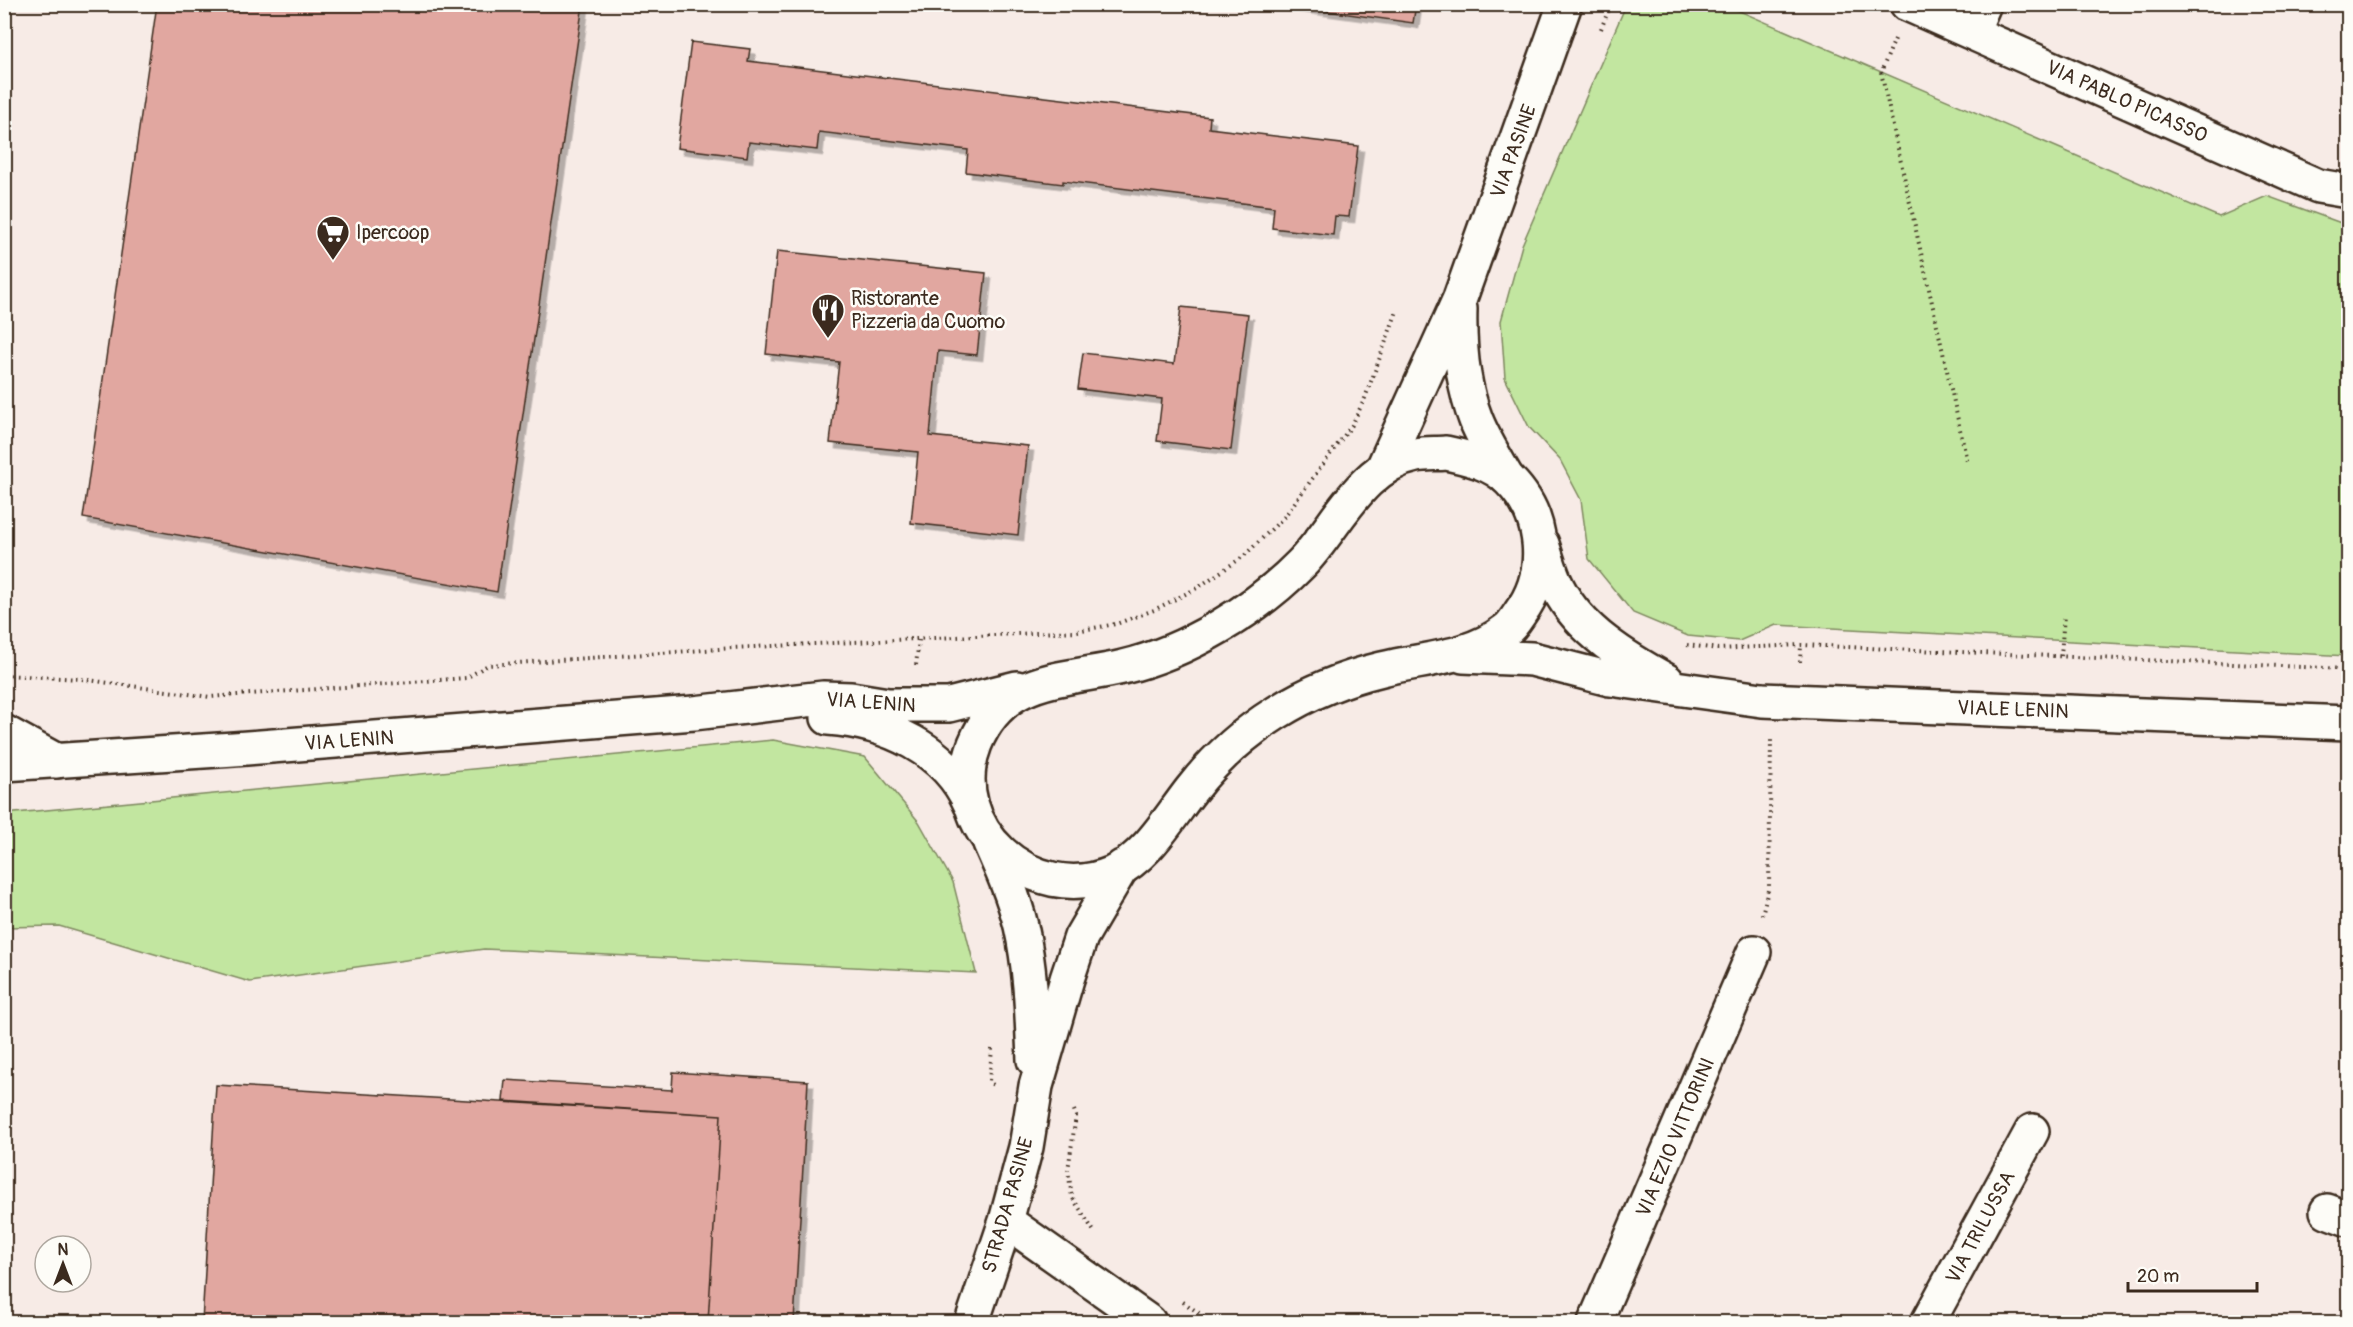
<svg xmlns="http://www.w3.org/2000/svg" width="2353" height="1327" font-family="Pangolin,sans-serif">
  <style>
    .green { fill: #c2e6a0; stroke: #7e885f; stroke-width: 1.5 }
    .building { fill: #e1a7a0; stroke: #3b2a1e; stroke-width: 1.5; filter: url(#shadow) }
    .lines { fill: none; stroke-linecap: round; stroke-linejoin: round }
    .minor-casing { stroke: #3b2a1e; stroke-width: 38 }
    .secondary-casing { stroke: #3b2a1e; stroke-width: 38 }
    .path { stroke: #3b2a1e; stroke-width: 4; stroke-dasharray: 1.5 4.5; stroke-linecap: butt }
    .minor { stroke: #fdfcf7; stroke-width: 33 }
    .secondary { stroke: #fdfcf7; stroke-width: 33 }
    .labels { text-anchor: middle; stroke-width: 5; stroke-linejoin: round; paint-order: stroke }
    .street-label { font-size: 20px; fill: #3b2a1e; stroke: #fdfcf7 }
    .poi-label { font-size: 20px; fill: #3b2a1e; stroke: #fdfcf7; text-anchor: start }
  </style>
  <defs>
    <filter id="shadow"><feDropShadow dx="5.5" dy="5.5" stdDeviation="0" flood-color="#0004"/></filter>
  </defs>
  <rect width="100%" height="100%" fill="#f7ebe6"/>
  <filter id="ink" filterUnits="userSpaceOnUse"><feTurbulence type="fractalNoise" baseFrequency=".0167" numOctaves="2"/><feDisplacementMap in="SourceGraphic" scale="12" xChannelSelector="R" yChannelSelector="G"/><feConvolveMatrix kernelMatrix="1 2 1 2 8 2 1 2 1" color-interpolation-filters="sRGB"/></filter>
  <g filter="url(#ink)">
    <path class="green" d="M1626 5H1729L1730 7 2219 217 2267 196 2341 223H2348V656L1776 625 1739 641 1688 636 1633 613 1589 559 1581 500 1560 460 1529 427 1505 378 1501 321 1522 245Z
      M773 740 865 757 919 822 953 882 976 973 484 949 250 982 59 926 5 927V814Z"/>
    <path class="building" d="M157 4H583L497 592 83 518Z
      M1276 4H1416L1413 23Z
      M691 42 750 49 748 61 1210 117 1209 128 1358 146 1349 217 1335 216 1333 235 1272 228 1274 207 1063 181V184L966 172 968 150 819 132 817 150 749 142 747 157 677 148Z
      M777 251 986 273 977 355 938 351 930 436 1028 446 1018 535 911 523 918 452 830 443 839 362 766 354Z
      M1181 307 1248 314 1231 450 1157 441 1162 399 1078 389 1083 353 1174 364Z
      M673 1072 808 1081 794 1322H708L721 1115 503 1101 505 1080 672 1090Z
      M216 1085 721 1115 708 1322H202Z"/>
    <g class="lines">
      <defs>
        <path id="minor" d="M1907 4 2318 186 2348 191
          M1972 32 1984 4
          M1460 309C1459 346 1462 384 1476 420 1484 440 1496 459 1507 478
          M1383 468 1460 298 1565 4
          M4 732 57 761
          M990 843C1002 870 1014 897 1021 926 1031 970 1032 1016 1034 1060
          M2327 1211 2348 1219
          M1006 1221 1149 1322
          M972 1322 1006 1221 1026 1147 1036 1086 1067 979 1081 937 1122 867
          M1595 1322 1754 952
          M1928 1322 2032 1131"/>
        <path id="secondary" d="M1446 453C1469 458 1492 463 1509 480 1545 516 1550 572 1520 613 1516 619 1512 626 1506 630 1469 659 1425 658 1382 669 1306 687 1239 728 1191 790 1169 818 1147 857 1113 873 1033 908 942 827 975 744 1003 675 1062 681 1123 667 1186 652 1256 610 1301 564 1337 527 1360 466 1416 455 1426 453 1436 454 1446 453Z
          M1542 544C1547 559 1551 575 1558 588 1580 631 1627 659 1667 681
          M1463 656 1532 659 1610 679 1762 700 2348 723
          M828 718C886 722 947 749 971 805
          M4 764 234 749 694 713 823 698 851 699 888 705H949L1017 688"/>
      </defs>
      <use href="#minor" class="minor-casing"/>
      <use href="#secondary" class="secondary-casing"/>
      <path class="path" d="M1601 29 1611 4
        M1895 39 1881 72 1967 461
        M1687 645 1718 649 1801 645 2348 669
        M2061 656 2064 615
        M1800 662 1801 645
        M916 665 919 640
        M4 675 81 679 210 697 466 678 488 665 733 648 1077 631 1116 624 1154 610 1197 588 1244 556 1284 517 1352 425 1365 398 1397 311
        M1762 915 1769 886 1771 740
        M992 1049 989 1081 995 1087
        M1074 1110 1076 1116 1068 1170 1072 1197 1095 1233
        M1183 1302 1212 1322"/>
      <use href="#minor" class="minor"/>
      <use href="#secondary" class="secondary"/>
    </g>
  </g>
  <defs>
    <symbol id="supermarket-pin" viewBox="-11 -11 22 30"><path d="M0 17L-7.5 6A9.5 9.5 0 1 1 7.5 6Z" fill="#3b2a1e" stroke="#fdfcf7"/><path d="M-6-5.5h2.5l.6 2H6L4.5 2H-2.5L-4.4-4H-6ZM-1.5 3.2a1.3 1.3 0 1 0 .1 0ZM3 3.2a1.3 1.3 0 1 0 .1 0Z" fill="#fff"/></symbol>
    <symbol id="restaurant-pin" viewBox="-11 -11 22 30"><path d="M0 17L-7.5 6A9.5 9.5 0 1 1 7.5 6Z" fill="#3b2a1e" stroke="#fdfcf7"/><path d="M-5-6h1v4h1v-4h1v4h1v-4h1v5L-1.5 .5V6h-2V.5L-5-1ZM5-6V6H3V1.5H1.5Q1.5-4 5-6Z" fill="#fff"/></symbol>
  </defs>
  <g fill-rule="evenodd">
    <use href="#supermarket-pin" x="314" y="213" width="38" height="52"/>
    <use href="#restaurant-pin" x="809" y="291" width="38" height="52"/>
  </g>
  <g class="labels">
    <g class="street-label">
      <text transform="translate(2127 101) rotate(24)" y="7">VIA PABLO PICASSO</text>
      <text transform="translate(1513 151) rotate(-70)" y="7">VIA PASINE</text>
      <text transform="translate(871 702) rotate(4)" y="7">VIA LENIN</text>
      <text transform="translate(2013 709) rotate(2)" y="7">VIALE LENIN</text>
      <text transform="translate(349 740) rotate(-4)" y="7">VIA LENIN</text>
      <text transform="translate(1675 1137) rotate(-67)" y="7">VIA EZIO VITTORINI</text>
      <text transform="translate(1007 1205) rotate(-74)" y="7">STRADA PASINE</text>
      <text transform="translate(1980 1227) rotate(-62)" y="7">VIA TRILUSSA</text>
    </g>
    <g class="poi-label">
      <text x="356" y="239">Ipercoop</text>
      <text x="851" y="305">Ristorante<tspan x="851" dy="23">Pizzeria da Cuomo</tspan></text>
    </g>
  </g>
  <rect width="2353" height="1327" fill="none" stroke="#fdfcf7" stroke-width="24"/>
  <rect x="12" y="12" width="2329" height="1303" fill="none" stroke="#3b2a1e" stroke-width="2" filter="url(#ink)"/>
  <g transform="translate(63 1264)"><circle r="28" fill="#fdfcf7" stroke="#afa8a0" stroke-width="1.5"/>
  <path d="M0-4.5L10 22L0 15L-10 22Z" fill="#3b2a1e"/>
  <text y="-9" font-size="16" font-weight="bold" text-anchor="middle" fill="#3b2a1e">N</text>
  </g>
  <path d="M2128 1282v9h129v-9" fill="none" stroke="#3b2a1e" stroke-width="3"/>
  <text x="2137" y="1282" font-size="18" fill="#3b2a1e" stroke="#fdfcf7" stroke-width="4.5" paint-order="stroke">20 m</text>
</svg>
